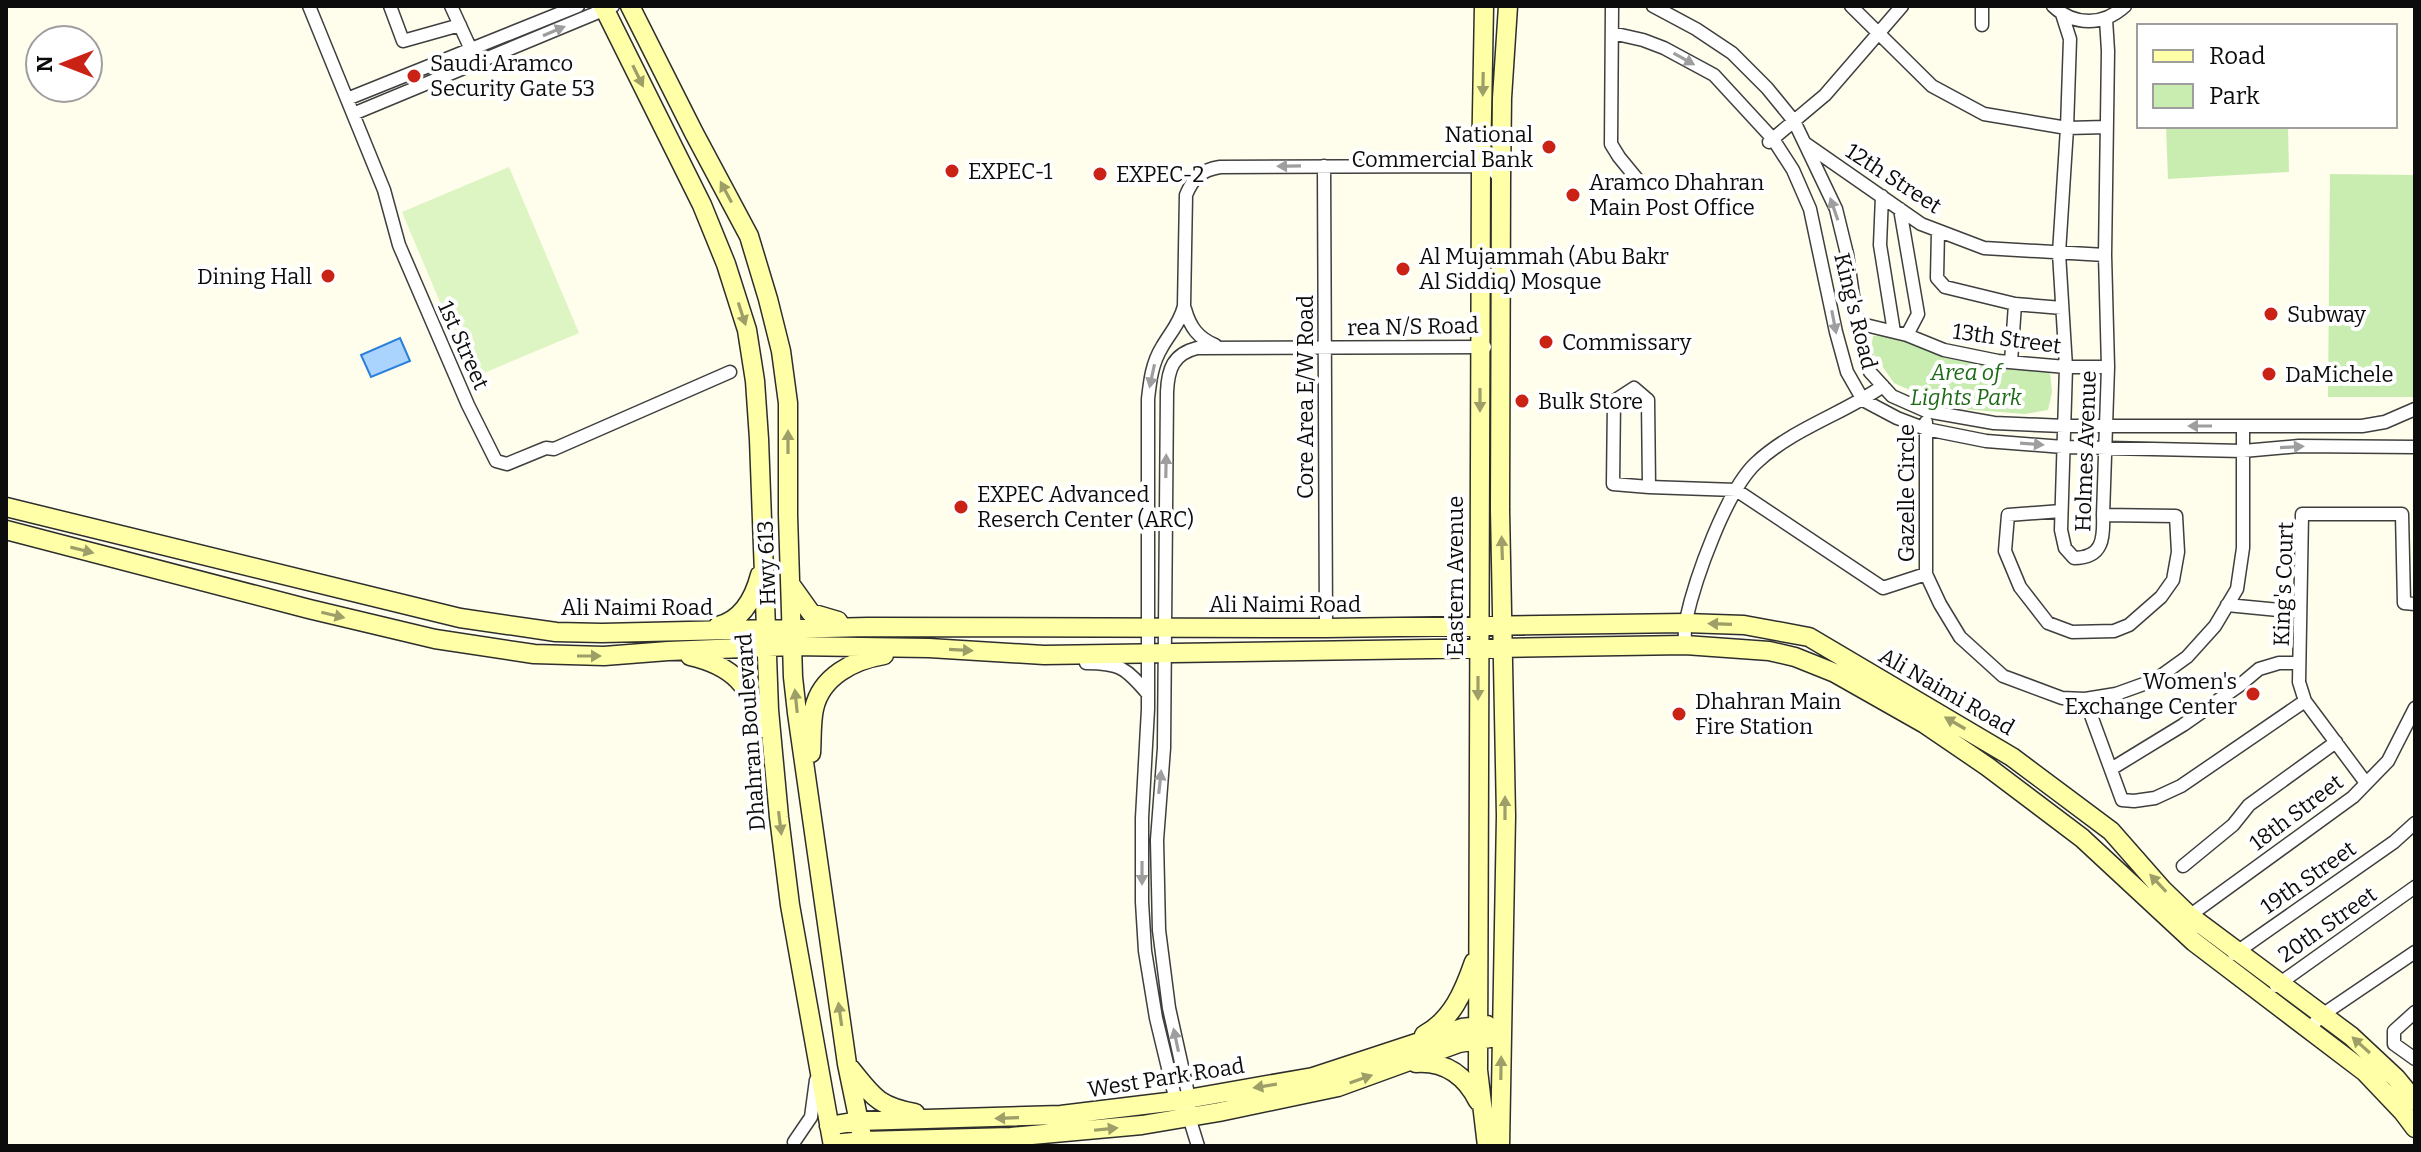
<svg xmlns="http://www.w3.org/2000/svg" width="2421" height="1152" font-family="Bitter,serif">
  <style>
    .green { fill: #c9edb1 }
    .pitch { fill: #ddf4c3 }
    .water { fill: #aad4fd; stroke: #297fdb; stroke-width: 2 }
    .lines { fill: none; stroke-linecap: round; stroke-linejoin: round }
    .minor-casing { stroke: #3f3f3f; stroke-width: 15 }
    .secondary-casing { stroke: #2e2e2e; stroke-width: 21 }
    .minor { stroke: #fff; stroke-width: 12 }
    .secondary { stroke: #feffa6; stroke-width: 18 }
    .oneway { fill: #9e9e9e }
    .oneway2 { fill: #9d9e68 }
    .poi-dot { fill: #ca2316; stroke: #fff; stroke-width: 3 }
    .labels { text-anchor: middle; stroke-width: 8; stroke-linejoin: round; paint-order: stroke }
    .poi-label { font-size: 22px; fill: #0c0c0c; stroke: #fff; text-anchor: start }
    .street-label { font-size: 22px; fill: #0c0c0c; stroke: #fff }
    .park-label { font-size: 22px; font-style: italic; fill: #1e6a16; stroke: #fff }
  </style>
  <rect width="100%" height="100%" fill="#fffdeb"/>
  <path class="green" d="M2166 126H2288L2289 172 2168 179Z
    M2330 174 2415 175V397H2328Z
    M1889 334 1957 357 2050 372 2052 392 2048 410 2025 414 1949 408 1894 383 1871 350 1873 336Z"/>
  <path class="pitch" d="M509 167 579 333 472 378 402 212Z"/>
  <path class="water" d="M400 338 410 361 371 377 361 355Z"/>
  <g class="lines">
    <defs>
      <path id="minor" d="M309 6 384 190 399 245 468 405 496 461 507 464 546 448 554 449 730 372
        M390 6 403 41 460 25
        M451 6 473 54
        M1612 6 1611 144 1619 157 1642 185
        M1653 6 1696 29 1732 53 1767 88 1794 121 1836 209 1847 254 1857 323 1870 372 1892 396 1926 411 1994 423 2064 426H2362L2385 422 2415 409
        M1851 6 1932 86 1984 114 2067 128 2106 127
        M1982 6V25
        M2053 6C2074 26 2103 26 2125 6
        M2062 14 2070 39 2067 128 2059 253 2066 367 2061 530 2065 548 2074 558C2103 558 2104 538 2103 515L2108 367 2105 255 2108 51 2106 19
        M1612 33 1643 40 1664 48 1714 75 1773 139 1793 170 1810 209 1836 332 1847 372 1863 400 1897 418 1926 429 1986 441 2063 447 2243 451 2299 446 2415 447
        M347 99 578 6
        M353 114 613 6
        M1769 142 1825 95 1902 6
        M1806 144 1921 224 1984 248 2105 255
        M1324 166 1326 628
        M1882 196 1880 245 1894 332
        M1900 209 1918 314 1907 335
        M1938 231 1937 278 1945 287 2015 304 2062 308
        M1185 309C1190 327 1198 338 1215 345
        M1857 323 1907 335 1944 350 1998 361 2066 367H2108
        M2011 362 2015 304
        M1926 422V574L1940 604 1960 637 2003 676 2062 698 2085 699 2116 694 2155 680 2187 657 2215 626 2237 589 2243 548V426
        M1649 487 1648 400 1634 388 1614 401 1613 484 1649 487 1736 490 1883 588 1926 574
        M2061 511 2008 515 2005 551 2020 587 2048 623 2072 632 2114 631 2129 625 2161 597 2173 580 2178 552 2176 516 2103 515
        M2227 605 2300 612
        M1685 645C1685 637 1684 628 1686 620 1695 579 1726 491 1756 463 1792 429 1843 414 1883 386
        M1086 663C1120 663 1126 668 1148 694
        M2085 699 2122 800 2134 801 2155 798 2181 786 2305 701
        M2111 769 2183 725 2240 685 2259 669 2279 663H2299
        M2366 783 2305 701 2299 682 2302 514H2402L2404 603 2415 604
        M2183 866 2233 825 2249 805 2336 742
        M2185 919 2353 797 2388 761 2415 708
        M2234 954 2394 842 2415 823
        M2276 986 2415 887
        M2415 1012 2394 1031V1044L2415 1059
        M2310 1028 2322 1015 2415 952
        M1181 1107 1176 1101 1156 1018 1145 951 1142 902V818L1148 709V399C1150 381 1152 363 1162 347 1170 333 1180 323 1184 306L1186 195C1193 178 1201 170 1220 167L1481 166 1491 168 1501 180
        M794 1142 811 1117 816 1080
        M1198 1146 1189 1117V1098L1169 1008 1159 930 1157 840 1164 748 1167 392C1168 369 1173 354 1197 348L1485 347"/>
      <path id="secondary" d="M603 6 702 205 726 264 747 330 755 381 759 439 769 710 779 817 790 905 833 1146
        M630 6 694 133 749 236 768 299 781 351 788 403V515L793 677 797 713 847 1064 864 1146
        M1484 6 1481 166 1478 1070 1487 1146
        M6 507 460 618 556 632 602 633 868 627 1326 628 1685 623 1744 625 1809 637 2012 757 2111 831 2162 889 2190 916 2351 1036 2396 1078 2415 1101
        M6 530 309 609 435 639 534 654 604 656 668 651 792 646 929 648 1044 655 1685 645 1769 651 1795 657 1835 673 1925 724 1988 767 2082 838 2194 942 2365 1072 2403 1112 2415 1128
        M791 585 811 613 838 621
        M718 626C743 620 754 598 760 575
        M690 656C734 666 750 686 763 728
        M811 753C812 738 811 723 814 709 821 676 854 660 884 655
        M1424 1035C1452 1020 1464 991 1474 962
        M1416 1063C1445 1061 1465 1075 1478 1101
        M850 1068C873 1096 877 1106 915 1113
        M829 1126 858 1121 1061 1115 1176 1101 1313 1077 1462 1028 1487 1025
        M833 1144 863 1141 1011 1137 1142 1125 1219 1112 1338 1087 1459 1043 1490 1038
        M1500 1146 1506 816 1500 510 1501 180 1502 98 1508 6"/>
    </defs>
    <use href="#minor" class="minor-casing"/>
    <use href="#secondary" class="secondary-casing"/>
    <use href="#minor" class="minor"/>
    <use href="#secondary" class="secondary"/>
  </g>
  <defs><path id="oneway-solid" d="M-6-.8H1V-3.2L6.5 0L1 3.2V.8H-6Z" transform="scale(2)"/></defs>
  <g class="oneway">
    <use href="#oneway-solid" transform="translate(554 31) rotate(-23)"/>
    <use href="#oneway-solid" transform="translate(1684 59) rotate(29)"/>
    <use href="#oneway-solid" transform="translate(1289 166) rotate(179)"/>
    <use href="#oneway-solid" transform="translate(1834 209) rotate(-109)"/>
    <use href="#oneway-solid" transform="translate(1834 322) rotate(79)"/>
    <use href="#oneway-solid" transform="translate(1152 376) rotate(102)"/>
    <use href="#oneway-solid" transform="translate(2200 426) rotate(180)"/>
    <use href="#oneway-solid" transform="translate(2032 444) rotate(4)"/>
    <use href="#oneway-solid" transform="translate(2292 447) rotate(-3)"/>
    <use href="#oneway-solid" transform="translate(1166 466) rotate(-89)"/>
    <use href="#oneway-solid" transform="translate(1160 782) rotate(-84)"/>
    <use href="#oneway-solid" transform="translate(1142 873) rotate(90)"/>
    <use href="#oneway-solid" transform="translate(1176 1040) rotate(-102)"/>
  </g>
  <g class="oneway2">
    <use href="#oneway-solid" transform="translate(638 76) rotate(64)"/>
    <use href="#oneway-solid" transform="translate(1483 84) rotate(91)"/>
    <use href="#oneway-solid" transform="translate(726 192) rotate(-118)"/>
    <use href="#oneway-solid" transform="translate(742 314) rotate(72)"/>
    <use href="#oneway-solid" transform="translate(1480 400) rotate(90)"/>
    <use href="#oneway-solid" transform="translate(788 442) rotate(-90)"/>
    <use href="#oneway-solid" transform="translate(1502 548) rotate(-92)"/>
    <use href="#oneway-solid" transform="translate(82 550) rotate(14)"/>
    <use href="#oneway-solid" transform="translate(333 615) rotate(13)"/>
    <use href="#oneway-solid" transform="translate(1720 624) rotate(-178)"/>
    <use href="#oneway-solid" transform="translate(961 650) rotate(3)"/>
    <use href="#oneway-solid" transform="translate(589 656)"/>
    <use href="#oneway-solid" transform="translate(1478 688) rotate(90)"/>
    <use href="#oneway-solid" transform="translate(796 701) rotate(-96)"/>
    <use href="#oneway-solid" transform="translate(1955 723) rotate(-150)"/>
    <use href="#oneway-solid" transform="translate(1505 808) rotate(-90)"/>
    <use href="#oneway-solid" transform="translate(780 823) rotate(83)"/>
    <use href="#oneway-solid" transform="translate(2158 883) rotate(-133)"/>
    <use href="#oneway-solid" transform="translate(840 1014) rotate(-98)"/>
    <use href="#oneway-solid" transform="translate(2361 1045) rotate(-138)"/>
    <use href="#oneway-solid" transform="translate(1501 1068) rotate(-89)"/>
    <use href="#oneway-solid" transform="translate(1361 1079) rotate(-19)"/>
    <use href="#oneway-solid" transform="translate(1265 1086) rotate(171)"/>
    <use href="#oneway-solid" transform="translate(1007 1118) rotate(178)"/>
    <use href="#oneway-solid" transform="translate(1106 1129) rotate(-6)"/>
  </g>
  <g class="poi-dot">
    <circle cx="414" cy="76" r="8"/>
    <circle cx="1549" cy="147" r="8"/>
    <circle cx="952" cy="171" r="8"/>
    <circle cx="1100" cy="174" r="8"/>
    <circle cx="1573" cy="195" r="8"/>
    <circle cx="1403" cy="269" r="8"/>
    <circle cx="328" cy="276" r="8"/>
    <circle cx="2271" cy="314" r="8"/>
    <circle cx="1546" cy="342" r="8"/>
    <circle cx="2269" cy="374" r="8"/>
    <circle cx="1522" cy="401" r="8"/>
    <circle cx="961" cy="507" r="8"/>
    <circle cx="2253" cy="694" r="8"/>
    <circle cx="1679" cy="714" r="8"/>
  </g>
  <g class="labels">
    <g class="poi-label">
      <text x="430" y="71">Saudi Aramco<tspan x="430" dy="25">Security Gate 53</tspan></text>
      <text x="1533" y="142" text-anchor="end">National<tspan x="1533" dy="25">Commercial Bank</tspan></text>
      <text x="968" y="179">EXPEC-1</text>
      <text x="1116" y="182">EXPEC-2</text>
      <text x="1589" y="190">Aramco Dhahran<tspan x="1589" dy="25">Main Post Office</tspan></text>
      <text x="1419" y="264">Al Mujammah (Abu Bakr<tspan x="1419" dy="25">Al Siddiq) Mosque</tspan></text>
      <text x="312" y="284" text-anchor="end">Dining Hall</text>
      <text x="2287" y="322">Subway</text>
      <text x="1562" y="350">Commissary</text>
      <text x="2285" y="382">DaMichele</text>
      <text x="1538" y="409">Bulk Store</text>
      <text x="977" y="502">EXPEC Advanced<tspan x="977" dy="25">Reserch Center (ARC)</tspan></text>
      <text x="2237" y="689" text-anchor="end">Women's<tspan x="2237" dy="25">Exchange Center</tspan></text>
      <text x="1695" y="709">Dhahran Main<tspan x="1695" dy="25">Fire Station</tspan></text>
    </g>
    <g class="street-label">
      <text transform="translate(1894 178) rotate(33)" y="8">12th Street</text>
      <text transform="translate(1856 311) rotate(76)" y="8">King's Road</text>
      <text transform="translate(1413 326) rotate(-1)" y="8">rea N/S Road</text>
      <text transform="translate(2007 338) rotate(8)" y="8">13th Street</text>
      <text transform="translate(464 345) rotate(66)" y="8">1st Street</text>
      <text transform="translate(1305 397) rotate(-90)" y="8">Core Area E/W Road</text>
      <text transform="translate(2085 451) rotate(-88)" y="8">Holmes Avenue</text>
      <text transform="translate(1906 493) rotate(-90)" y="8">Gazelle Circle</text>
      <text transform="translate(766 563) rotate(-92)" y="8">Hwy 613</text>
      <text transform="translate(1455 576) rotate(-90)" y="8">Eastern Avenue</text>
      <text transform="translate(2283 584) rotate(-88)" y="8">King's Court</text>
      <text x="1285" y="612">Ali Naimi Road</text>
      <text x="637" y="615">Ali Naimi Road</text>
      <text transform="translate(1947 691) rotate(30)" y="8">Ali Naimi Road</text>
      <text transform="translate(750 732) rotate(-94)" y="8">Dhahran Boulevard</text>
      <text transform="translate(2296 812) rotate(-37)" y="8">18th Street</text>
      <text transform="translate(2308 877) rotate(-35)" y="8">19th Street</text>
      <text transform="translate(2327 924) rotate(-35)" y="8">20th Street</text>
      <text transform="translate(1166 1077) rotate(-9)" y="8">West Park Road</text>
    </g>
    <g class="park-label">
      <text x="1966" y="380">Area of<tspan x="1966" dy="25">Lights Park</tspan></text>
    </g>
  </g>
  <rect width="2421" height="1152" fill="none" stroke="#0c0c0c" stroke-width="16"/>
  <rect x="2137" y="24" width="260" height="104" fill="#ffffff" stroke="#9e9e9e" stroke-width="2"/>
  <rect x="2153" y="50" width="40" height="12" fill="#feffa6" stroke="#9e9e9e" stroke-width="2"/>
  <text x="2209" y="64" font-size="24" fill="#0c0c0c">Road</text>
  <rect x="2153" y="84" width="40" height="24" fill="#c9edb1" stroke="#9e9e9e" stroke-width="2"/>
  <text x="2209" y="104" font-size="24" fill="#0c0c0c">Park</text>
  <g transform="translate(64 64) rotate(270)"><circle r="38" fill="#ffffff" stroke="#9e9e9e" stroke-width="2"/>
  <path d="M0-6L14 30L0 20L-14 30Z" fill="#ca2316"/>
  <text y="-12" font-size="22" font-weight="bold" text-anchor="middle" fill="#0c0c0c">N</text>
  </g>
</svg>
